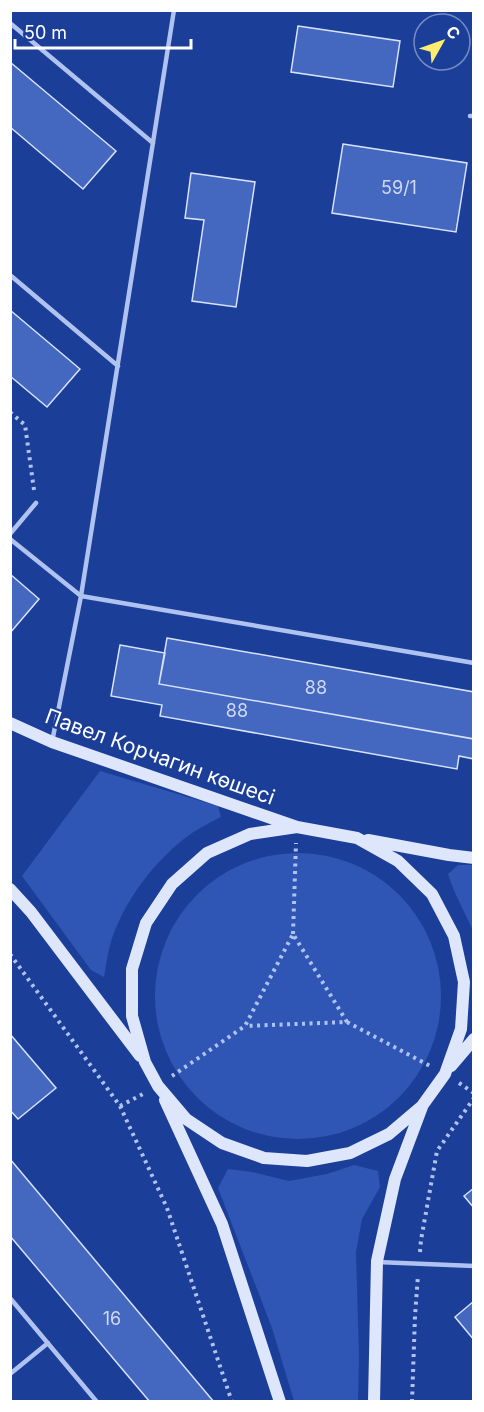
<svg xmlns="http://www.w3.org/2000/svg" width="484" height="1412" font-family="Inter,sans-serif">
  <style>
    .green { fill: #2f56b5 }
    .building { fill: #4467bf; stroke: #d7e2fb; stroke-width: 1.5 }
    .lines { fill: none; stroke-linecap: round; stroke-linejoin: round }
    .path { stroke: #b0c3f0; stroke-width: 4; stroke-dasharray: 3 4.5; stroke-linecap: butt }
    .lane { stroke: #b0c3f0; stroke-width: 4.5 }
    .secondary { stroke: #dee6fb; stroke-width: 12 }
    .labels { text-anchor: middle; stroke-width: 4.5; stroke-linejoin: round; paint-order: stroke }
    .number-label { font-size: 18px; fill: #d0d9ef }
    .street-label { font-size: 21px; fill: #fff; stroke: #1b3e98 }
  </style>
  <rect width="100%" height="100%" fill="#1b3e98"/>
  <path class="green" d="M100 771 218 806 221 817C211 822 201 827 192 833 156 858 122 903 110 945 107 956 106 967 104 977L91 970 22 876Z
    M155 996a143 143 0 1 1 286 0a143 143 0 1 1-286 0Z
    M458 865H473V931C465 912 454 894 448 874Z
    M354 1165 378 1171 380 1187 362 1219 356 1252 359 1357 358 1401H294L272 1328 218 1188 228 1169 252 1172 289 1181 327 1174Z"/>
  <path class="building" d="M298 26 400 41 393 87 291 72Z
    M10 62 116 151 83 189 10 127Z
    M343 144 467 163 456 232 332 213Z
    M191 173 255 182 236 307 192 301 204 220 185 218Z
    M10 310 80 369 47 407 10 376Z
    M10 574 39 599 10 633Z
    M167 638 474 692V739L159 684Z
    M120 645 165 653 159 684 474 739V759L459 756 457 769 160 716 162 705 111 696Z
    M10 1034 56 1088 18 1119 10 1110Z
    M10 1159 214 1402H150L10 1236Z
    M474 1188V1208L464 1196Z
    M474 1301V1340L455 1317Z"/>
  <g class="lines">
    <path class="path" d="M10 412 25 425 34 490
      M293 934 296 843
      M10 954 120 1106 167 1208 232 1402
      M347 1022 432 1067
      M172 1076 245 1026 293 934 347 1022 245 1026
      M459 1083 474 1093
      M120 1106 143 1094
      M420 1252 421 1240 437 1151 474 1098
      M412 1402 415 1316 418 1275"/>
    <path class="lane" d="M10 23 153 143
      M470 116H474
      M10 275 118 366
      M10 534 36 503
      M10 539 81 596 474 663
      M52 742 81 596 174 10
      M377 1262 474 1266
      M10 1298 97 1402
      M10 1374 48 1343"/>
    <path class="secondary" d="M10 723 52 742 297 827 357 838 398 861 432 894 454 936 464 982 461 1029 445 1074 422 1106 389 1134 350 1153 307 1161 264 1158 222 1143 186 1119 158 1086 145 1062 132 1016V969L146 923 172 884 207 853 250 834 297 827
      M368 840 449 855 474 858
      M10 889 31 912 140 1056
      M451 1066 474 1039
      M165 1100 222 1224 280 1402
      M374 1402 377 1261 395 1179 422 1107"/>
  </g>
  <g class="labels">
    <g class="number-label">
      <text x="399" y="194">59/1</text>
      <text x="316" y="694">88</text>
      <text x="237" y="717">88</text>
      <text x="112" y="1325">16</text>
    </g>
    <g class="street-label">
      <text transform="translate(160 757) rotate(20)" y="7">Павел Корчагин көшесі</text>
    </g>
  </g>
  <rect width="484" height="1412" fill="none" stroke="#ffffff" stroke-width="24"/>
  <g transform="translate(442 42) rotate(50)"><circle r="28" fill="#1b3e98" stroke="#768bc1" stroke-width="1.5"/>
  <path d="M0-4.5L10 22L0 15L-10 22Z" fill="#ffed6f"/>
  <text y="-9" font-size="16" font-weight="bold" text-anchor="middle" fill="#ffffff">С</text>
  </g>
  <path d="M15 39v9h176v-9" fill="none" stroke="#ffffff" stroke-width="3"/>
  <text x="24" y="39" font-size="18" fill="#ffffff" stroke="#1b3e98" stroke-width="4.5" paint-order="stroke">50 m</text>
</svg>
